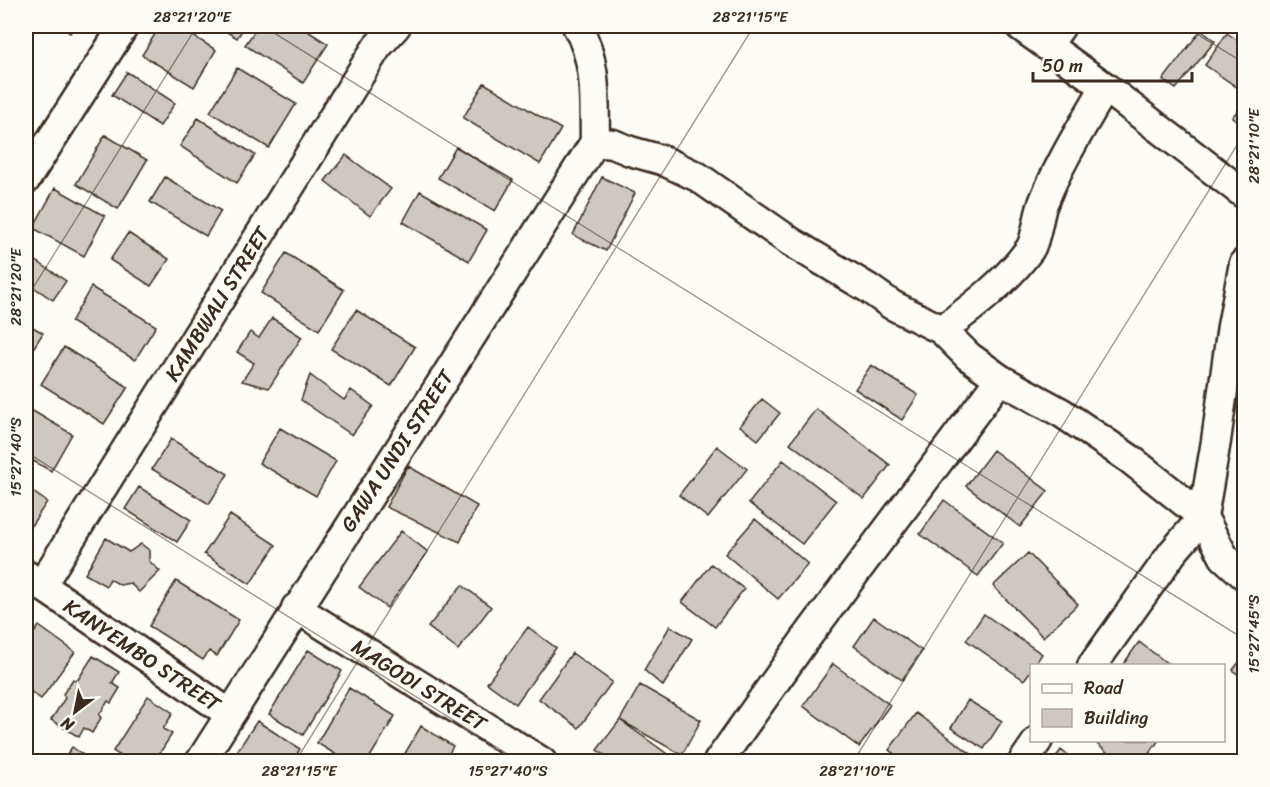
<svg xmlns="http://www.w3.org/2000/svg" width="1270" height="787" font-family="Sriracha,sans-serif">
  <style>
    .building { fill: #cdc8c2; stroke: #3b2a1e; stroke-width: 1.5 }
    .lines { fill: none; stroke-linecap: round; stroke-linejoin: round }
    .minor-casing { stroke: #3b2a1e; stroke-width: 33 }
    .minor { stroke: #fdfcf7; stroke-width: 28 }
    .ticks { fill: none; stroke: #3b2a1e; stroke-width: 1.5; stroke-opacity: 0.45 }
    .labels { text-anchor: middle; stroke-width: 4.5; stroke-linejoin: round; paint-order: stroke }
    .street-label { font-size: 21px; fill: #3b2a1e; stroke: #fdfcf7 }
    .neatline { fill: none; stroke: #3b2a1e; stroke-width: 2 }
    .ticks-label { font-size: 15px; text-anchor: middle; fill: #3b2a1e }
  </style>
  <rect width="100%" height="100%" fill="#fdfcf7"/>
  <filter id="ink" filterUnits="userSpaceOnUse"><feTurbulence type="fractalNoise" baseFrequency=".0167" numOctaves="2"/><feDisplacementMap in="SourceGraphic" scale="12" xChannelSelector="R" yChannelSelector="G"/><feConvolveMatrix kernelMatrix="1 2 1 2 8 2 1 2 1" color-interpolation-filters="sRGB"/></filter>
  <g filter="url(#ink)">
    <path class="building" d="M59 26H75L70 33Z
      M160 26H177L216 50 194 87 142 55Z
      M217 26H245L237 38Z
      M258 26H300L328 44 303 83 245 45Z
      M1201 30 1215 41 1176 89 1163 80Z
      M1227 33 1244 45V92L1205 65Z
      M237 68 296 104 269 148 210 112Z
      M127 72 175 103 160 126 112 95Z
      M484 83 561 129 540 164 463 118Z
      M1244 104V127L1232 117Z
      M198 118 255 155 237 183 180 146Z
      M105 135 147 160 118 209 76 184Z
      M456 147 513 180 495 211 438 178Z
      M346 155 391 189 370 216 325 181Z
      M165 177 221 211 206 236 150 202Z
      M602 177 635 193 606 251 573 235Z
      M55 188 105 216 84 256 33 228Z
      M420 191 487 230 469 261 403 222Z
      M128 233 169 259 151 286 110 260Z
      M286 253 344 290 319 330 261 293Z
      M26 254 66 281 53 300 26 282Z
      M91 287 156 326 135 360 71 322Z
      M356 310 415 347 391 386 331 349Z
      M272 318 302 337 269 388 242 381 254 363 237 352 250 332 259 338Z
      M26 323 43 333 26 360Z
      M64 347 128 387 104 424 41 384Z
      M871 365 918 395 902 420 855 389Z
      M310 375 344 400 351 390 373 406 352 435 301 400Z
      M762 399 780 413 758 440 740 426Z
      M26 407 72 434 51 471 26 457Z
      M816 409 890 465 864 499 790 443Z
      M280 428 336 461 316 496 259 463Z
      M171 439 228 474 209 504 152 469Z
      M717 446 747 469 708 518 679 495Z
      M993 450 1048 491 1020 527 966 486Z
      M783 460 836 501 802 544 749 503Z
      M408 466 477 506 460 542 386 507Z
      M26 487 47 502 27 532 26 531Z
      M139 487 191 520 177 542 125 509Z
      M944 500 1003 543 978 576 920 534Z
      M230 515 276 545 250 584 204 554Z
      M755 519 808 564 778 599 725 554Z
      M401 531 428 552 387 608 359 587Z
      M106 538 129 552 141 544 149 550V561L160 571 139 592 130 583 120 585 110 579 106 586 85 574Z
      M1028 553 1078 604 1043 637 993 586Z
      M711 564 744 589 715 627 682 602Z
      M176 581 239 620 217 656 209 651 203 660 149 626Z
      M462 585 491 607 458 650 428 627Z
      M984 614 1042 654 1034 666H1032V669L1024 680 966 640Z
      M874 617 922 651 902 680 854 646Z
      M39 626 75 652 41 699 26 688V644Z
      M670 626 692 639 663 686 644 670Z
      M528 627 556 648 516 704 487 683Z
      M1139 642 1171 666H1122Z
      M308 650 342 671 303 735 269 714Z
      M572 653 612 682 579 728 539 699Z
      M93 656 119 672 112 683 120 688 111 703 108 701 99 715 101 718 92 733 84 728 79 737 51 720 65 698 63 694 73 679 77 681Z
      M1244 656V680L1233 670Z
      M833 664 890 705 859 747 803 706Z
      M640 685 701 720 682 755 620 720Z
      M349 688 395 716 367 762H348L317 743Z
      M148 696 173 713 163 729 172 734 154 762H129L113 751Z
      M968 700 1002 721 984 749 951 728Z
      M916 713 978 759 976 762H905L889 750Z
      M620 720 673 758 671 762H615L597 750Z
      M257 721 300 749 292 762 282 757 279 762H230Z
      M421 726 453 746 444 762H400Z
      M1092 740H1159L1143 762H1119Z
      M72 747 86 757 83 762H62Z
      M1061 750 1076 762H1052Z"/>
    <g class="lines">
      <defs>
        <path id="minor" d="M577 26C598 63 594 100 595 142
          M1020 26 1105 87 1244 194
          M1047 46 1061 26
          M595 142 613 144 630 151 662 160 698 177 791 242 868 288 892 305 942 330 968 356 1000 379 1062 413 1130 459 1203 517 1224 557 1244 575
          M26 179 124 26
          M942 330C974 306 1006 282 1030 249 1037 238 1038 214 1044 201 1060 161 1084 124 1105 87
          M26 575 230 714
          M41 586 377 47 396 26
          M296 608 542 762
          M1092 666 1173 552 1203 517 1216 441 1232 326 1244 263
          M200 762 595 142
          M718 762 804 641 1000 379
          M1023 762 1038 740"/>
      </defs>
      <use href="#minor" class="minor-casing"/>
      <use href="#minor" class="minor"/>
    </g>
  </g>
  <path class="ticks" d="M263 26 1244 639M1184 26 1244 63M26 299 197 26M26 452 520 762M295 762 754 26M853 762 1244 134"/>
  <g class="labels">
    <g class="street-label">
      <text transform="translate(217 304) rotate(-58)" y="7">KAMBWALI STREET</text>
      <text transform="translate(397 451) rotate(-57)" y="7">GAWA UNDI STREET</text>
      <text transform="translate(142 655) rotate(34)" y="7">KANYEMBO STREET</text>
      <text transform="translate(419 685) rotate(32)" y="7">MAGODI STREET</text>
    </g>
  </g>
  <rect width="1270" height="787" fill="none" stroke="#fdfcf7" stroke-width="66"/>
  <rect x="1030" y="664" width="195" height="78" fill="#fdfcf7" stroke="#afa8a0" stroke-width="1.5"/>
  <rect x="1042" y="684" width="30" height="9" fill="#fdfcf7" stroke="#afa8a0" stroke-width="1.5"/>
  <text x="1084" y="694" font-size="18" fill="#3b2a1e">Road</text>
  <rect x="1042" y="709" width="30" height="18" fill="#cdc8c2" stroke="#afa8a0" stroke-width="1.5"/>
  <text x="1084" y="724" font-size="18" fill="#3b2a1e">Building</text>
  <g transform="translate(75 712) rotate(212)" stroke="#fdfcf7" stroke-width="4.5" paint-order="stroke">
  <path d="M0-4.5L10 22L0 15L-10 22Z" fill="#3b2a1e"/>
  <text y="-9" font-size="16" font-weight="bold" text-anchor="middle" fill="#3b2a1e">N</text>
  </g>
  <path d="M1033 72v9h159v-9" fill="none" stroke="#3b2a1e" stroke-width="3"/>
  <text x="1042" y="72" font-size="18" fill="#3b2a1e" stroke="#fdfcf7" stroke-width="4.5" paint-order="stroke">50 m</text>
  <rect x="33" y="33" width="1204" height="721" class="neatline"/>
  <g class="ticks-label">
    <text x="192" y="22">28°21'20"E</text>
    <text x="750" y="22">28°21'15"E</text>
    <text transform="translate(1254 146) rotate(-90)" y="5">28°21'10"E</text>
    <text transform="translate(16 287) rotate(-90)" y="5">28°21'20"E</text>
    <text transform="translate(16 457) rotate(-90)" y="5">15°27'40"S</text>
    <text transform="translate(1254 634) rotate(-90)" y="5">15°27'45"S</text>
    <text x="299" y="776">28°21'15"E</text>
    <text x="508" y="776">15°27'40"S</text>
    <text x="857" y="776">28°21'10"E</text>
  </g>
</svg>
